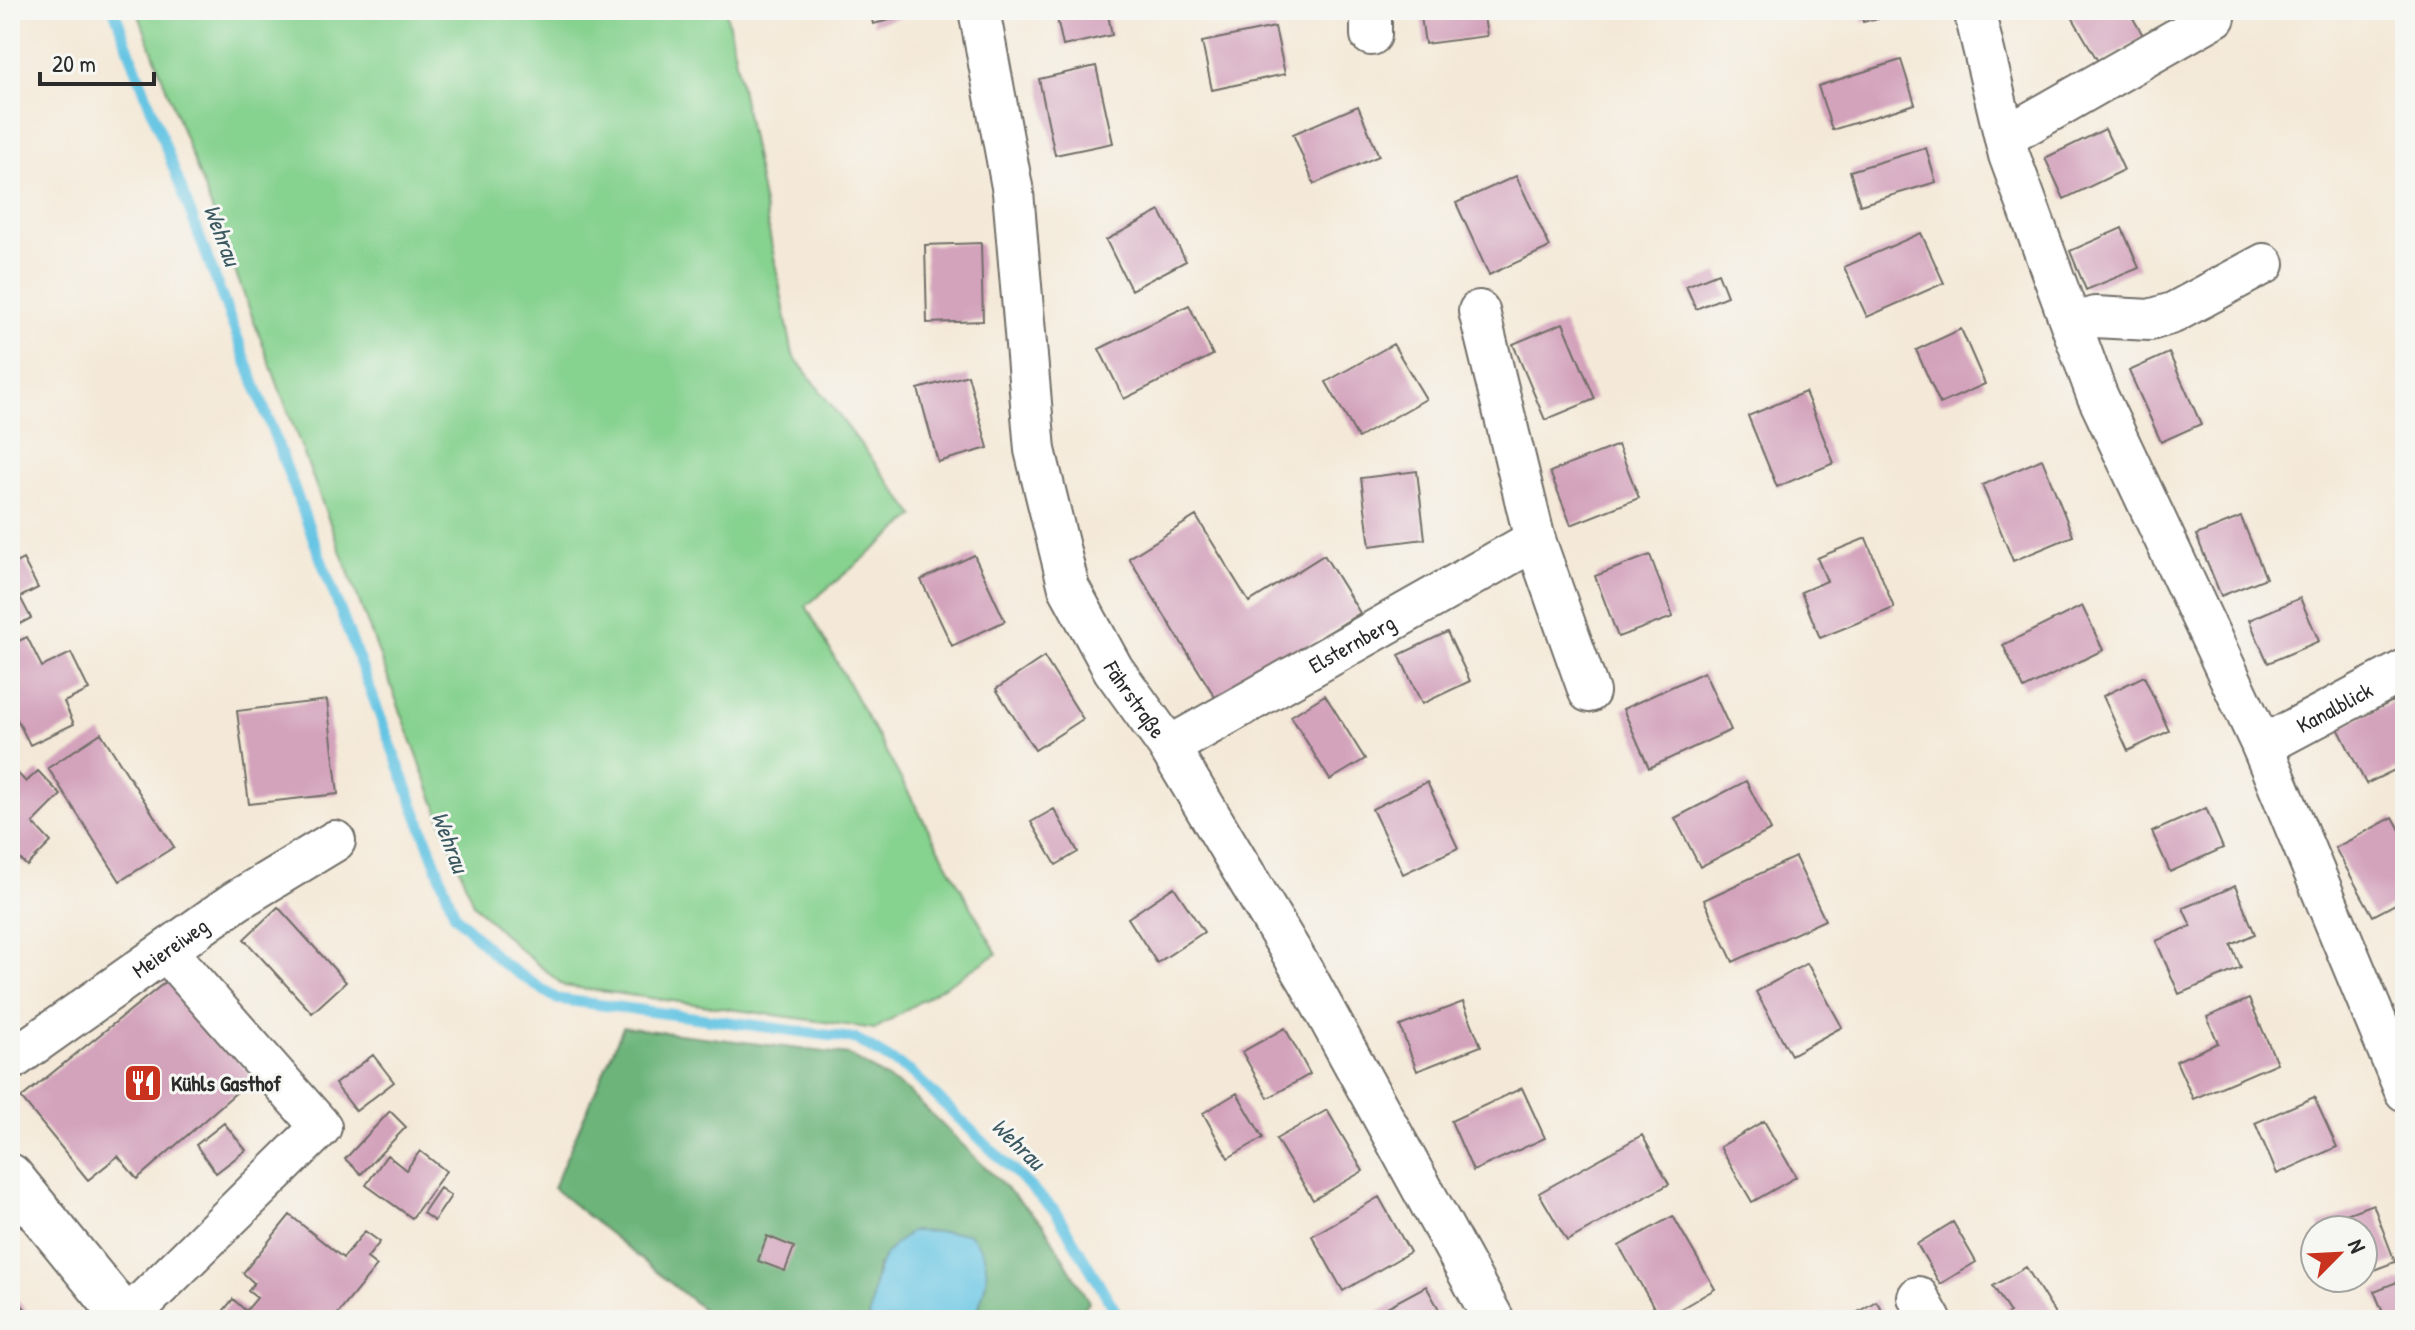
<svg xmlns="http://www.w3.org/2000/svg" width="2415" height="1330" font-family="'Patrick Hand',sans-serif">
  <style>
    .green { fill: #86d28f; stroke: #587e5d; stroke-width: 2 }
    .forest { fill: #6cb47a; stroke: #4c7052; stroke-width: 2 }
    .water { fill: #64c4e3; stroke: #487887; stroke-width: 2 }
    .lines { fill: none; stroke-linecap: round; stroke-linejoin: round }
    .stream { stroke: #64c4e3; stroke-width: 11 }
    .building { fill: #d3a2bb }
    .minor-casing { stroke: #716e68; stroke-width: 44 }
    .major-casing { stroke: #716e68; stroke-width: 48 }
    .minor { stroke: #fff; stroke-width: 40 }
    .major { stroke: #fff; stroke-width: 44 }
    .labels { text-anchor: middle; stroke-width: 6; stroke-linejoin: round; paint-order: stroke }
    .street-label { font-size: 22px; fill: #2b2b2b; stroke: #f6f6f2 }
    .poi-label { font-size: 22px; font-weight: bold; fill: #2b2b2b; stroke: #f6f6f2; text-anchor: start }
    .water-label { font-size: 24px; font-style: italic; fill: #3c5962; stroke: #f6f6f2 }
  </style>
  <rect width="100%" height="100%" fill="#f6f6f2"/>
  <filter id="ink" filterUnits="userSpaceOnUse"><feTurbulence type="fractalNoise" baseFrequency=".0125" numOctaves="2"/><feDisplacementMap in="SourceGraphic" scale="16" xChannelSelector="R" yChannelSelector="G"/><feConvolveMatrix kernelMatrix="1 2 1 2 8 2 1 2 1" color-interpolation-filters="sRGB"/></filter>
  <filter id="wash" filterUnits="userSpaceOnUse"><feTurbulence type="fractalNoise" baseFrequency=".006" numOctaves="4" result="noise"/><feDisplacementMap in="SourceGraphic" scale="32" xChannelSelector="R" yChannelSelector="G"/><feGaussianBlur stdDeviation="1.8" result="paint"/><feColorMatrix in="noise" values="0 0 0 0 0 0 0 0 0 0 0 0 0 0 0 0 0 1.4 0 .05"/><feComposite in="paint" operator="in"/></filter>
  <g filter="url(#wash)">
    <rect width="100%" height="100%" fill="#f4e9d8"/>
    <path class="green" d="M137 10H726L793 355 915 516 806 606 997 954 875 1029 564 986 516 946 473 904Z"/>
    <path class="forest" d="M623 1027 849 1055 909 1092 1044 1225 1089 1302 1074 1320H972L980 1304 877 1265 869 1320H716L553 1188Z"/>
    <path class="water" d="M912 1231 968 1233C972 1238 978 1243 981 1249 993 1271 983 1300 972 1320H869C876 1277 872 1257 912 1231Z"/>
    <g class="lines">
      <path class="stream" d="M114 10 455 915 502 963 557 999 856 1039 912 1073 1056 1212 1121 1320"/>
    </g>
    <g id="blocks">
      <path class="building" d="M870 10H927V11L873 24Z
        M1032 10H1107L1112 35 1063 46 1056 13 1034 18Z
        M1420 10H1483L1487 36 1425 44Z
        M1860 10H1906V11L1863 22Z
        M2068 10H2128L2144 37 2099 63Z
        M1275 27 1285 74 1212 90 1202 42Z
        M1901 60 1915 104 1832 130 1818 86Z
        M1096 66 1113 143 1055 155 1039 79Z
        M1358 106 1379 156 1314 184 1293 134Z
        M2105 129 2124 170 2064 199 2045 158Z
        M1926 148 1936 182 1860 205 1850 171Z
        M1516 176 1550 247 1489 275 1456 203Z
        M1160 211 1186 261 1131 290 1106 240Z
        M2122 228 2139 268 2086 290 2070 251Z
        M1921 233 1944 283 1867 317 1844 267Z
        M981 243 983 321 927 323 925 245Z
        M1718 273 1727 296 1696 309 1686 286Z
        M1189 305 1213 355 1124 399 1099 349Z
        M1563 323 1595 399 1545 420 1513 344Z
        M1961 329 1985 384 1940 404 1916 350Z
        M1393 344 1426 399 1358 438 1326 382Z
        M2169 353 2201 424 2161 442 2129 371Z
        M968 375 988 448 938 462 918 389Z
        M1805 392 1834 463 1777 487 1748 416Z
        M1618 445 1639 498 1571 525 1550 472Z
        M2042 459 2073 536 2013 561 1982 485Z
        M1417 471 1425 539 1370 546 1361 478Z
        M1196 516 1249 602 1324 555 1360 613 1218 702 1129 558Z
        M2241 517 2266 578 2221 596 2196 535Z
        M1866 538 1894 608 1820 638 1801 592 1827 581 1817 558Z
        M974 555 1005 621 952 646 921 580Z
        M1650 555 1673 617 1618 637 1595 576Z
        M23 559 38 588 20 597 31 618 10 629V566Z
        M2300 598 2319 641 2268 663 2249 620Z
        M2082 606 2103 650 2024 689 2003 645Z
        M1447 632 1470 681 1422 704 1399 655Z
        M27 637 42 667 71 653 89 690 64 702 74 724 30 745 10 705V645Z
        M1044 657 1083 719 1035 750 996 689Z
        M1704 672 1731 730 1649 768 1623 709Z
        M2144 676 2169 731 2128 751 2103 696Z
        M1325 695 1365 759 1330 780 1291 716Z
        M2405 695V765L2366 784 2338 728Z
        M327 700 338 794 249 804 237 711Z
        M101 733 174 847 120 881 48 768Z
        M10 765 26 782 38 771 61 795 33 823 51 842 27 866 10 849Z
        M1746 781 1771 830 1700 867 1675 818Z
        M1427 782 1458 848 1403 874 1372 809Z
        M2206 808 2223 848 2170 872 2152 832Z
        M1054 809 1078 852 1056 865 1031 822Z
        M2393 817 2405 839V899L2373 916 2335 848Z
        M1795 857 1825 920 1733 962 1704 900Z
        M2235 886 2255 934 2231 945 2241 968 2179 994 2156 941 2191 926 2183 908Z
        M1174 887 1204 932 1157 963 1128 918Z
        M278 907 346 982 312 1013 244 939Z
        M1807 963 1842 1027 1791 1055 1756 992Z
        M168 980 253 1078 137 1179 118 1156 88 1180 21 1098Z
        M2249 999 2277 1063 2193 1099 2176 1061 2218 1043 2207 1017Z
        M1463 1002 1481 1046 1417 1071 1400 1026Z
        M1285 1028 1310 1074 1268 1098 1242 1052Z
        M373 1055 394 1082 356 1111 335 1084Z
        M1522 1088 1545 1138 1473 1171 1451 1121Z
        M1237 1093 1263 1138 1228 1158 1203 1113Z
        M2314 1097 2337 1147 2277 1174 2255 1123Z
        M1327 1110 1363 1171 1313 1200 1276 1139Z
        M390 1111 406 1127 361 1174 345 1159Z
        M1764 1121 1796 1177 1752 1202 1720 1147Z
        M224 1123 246 1150 216 1173 196 1145Z
        M1642 1135 1669 1184 1567 1241 1539 1193Z
        M420 1151 446 1171 412 1218 366 1185 387 1155 406 1170Z
        M440 1188 451 1196 434 1221 423 1213Z
        M1379 1197 1410 1252 1343 1291 1312 1236Z
        M2373 1204 2395 1262 2363 1274V1230H2321L2319 1224Z
        M290 1215 343 1258 365 1231 380 1242 367 1258 377 1266 333 1320H216L233 1299 246 1311 257 1298 248 1291 254 1283 243 1273Z
        M1673 1216 1715 1289 1661 1320 1619 1246Z
        M1953 1222 1976 1262 1940 1284 1917 1244Z
        M767 1236 794 1247 785 1271 758 1261Z
        M2026 1267 2059 1320H1998L2010 1313 1993 1286Z
        M2405 1279V1320H2386L2374 1291Z
        M1426 1286 1445 1320H1380L1376 1313Z
        M10 1293 32 1316 28 1320H10Z
        M1876 1301 1888 1320H1845Z"/>
    </g>
  </g>
  <g filter="url(#ink)">
    <use href="#blocks" fill-opacity="0" stroke="#716e68" stroke-width="2"/>
    <g class="lines">
      <defs>
        <g id="minor">
          <path id="s1" d="M979 10 1013 192 1035 450 1069 588 1113 669 1169 747 1308 980 1494 1320"/>
          <path d="M1974 10 2009 155 2097 395 2262 746 2405 1091"/>
          <path d="M1371 35V10"/>
          <path d="M2005 137 2215 17"/>
          <path d="M1479 311 1535 540"/>
          <path d="M2072 324 2095 317 2150 320 2173 313 2264 264"/>
          <path id="s2" d="M2262 746 2405 670"/>
          <path id="s3" d="M1169 747 1535 540 1589 692"/>
          <path id="s4" d="M10 1061 236 901 335 841"/>
          <path d="M1918 1297 1931 1320"/>
          <path d="M126 1319 321 1127 166 951"/>
        </g>
        <path id="major" d="M10 1176 127 1320"/>
      </defs>
      <use href="#minor" class="minor-casing"/>
      <use href="#major" class="major-casing"/>
      <use href="#minor" class="minor"/>
      <use href="#major" class="major"/>
    </g>
  </g>
  <defs>
    <symbol id="restaurant-square" viewBox="-11 -11 22 22"><rect x="-9" y="-9" width="18" height="18" rx="4" fill="#c8321e" stroke="#f6f6f2"/><path d="M-5-6h1v4h1v-4h1v4h1v-4h1v5L-1.5 .5V6h-2V.5L-5-1ZM5-6V6H3V1.5H1.5Q1.5-4 5-6Z" fill="#fff"/></symbol>
  </defs>
  <g fill-rule="evenodd">
    <use href="#restaurant-square" x="121" y="1061" width="44" height="44"/>
  </g>
  <g class="labels">
    <g class="street-label">
      <text dy="8" stroke="none"><textPath href="#s3" startOffset="210">Elsternberg</textPath></text>
      <text dy="8" stroke="none"><textPath href="#s1" startOffset="716">Fährstraße</textPath></text>
      <text dy="8" stroke="none"><textPath href="#s2" startOffset="82">Kanalblick</textPath></text>
      <text dy="8" stroke="none"><textPath href="#s4" startOffset="196">Meiereiweg</textPath></text>
    </g>
    <g class="poi-label">
      <text x="171" y="1091">Kühls Gasthof</text>
    </g>
    <g class="water-label">
      <text transform="translate(222 235) rotate(69)" y="8">Wehrau</text>
      <text transform="translate(450 842) rotate(69)" y="8">Wehrau</text>
      <text transform="translate(1018 1144) rotate(44)" y="8">Wehrau</text>
    </g>
  </g>
  <rect width="2415" height="1330" fill="none" stroke="#f6f6f2" stroke-width="40"/>
  <g transform="translate(2339 1254) rotate(66)"><circle r="38" fill="#f6f6f2" stroke="#a5a5a2" stroke-width="2"/>
  <path d="M0-6L14 30L0 20L-14 30Z" fill="#c8321e"/>
  <text y="-12" font-size="22" font-weight="bold" text-anchor="middle" fill="#2b2b2b">N</text>
  </g>
  <path d="M40 72v12h114v-12" fill="none" stroke="#2b2b2b" stroke-width="4"/>
  <text x="52" y="72" font-size="24" fill="#2b2b2b" stroke="#f6f6f2" stroke-width="6" paint-order="stroke">20 m</text>
</svg>
